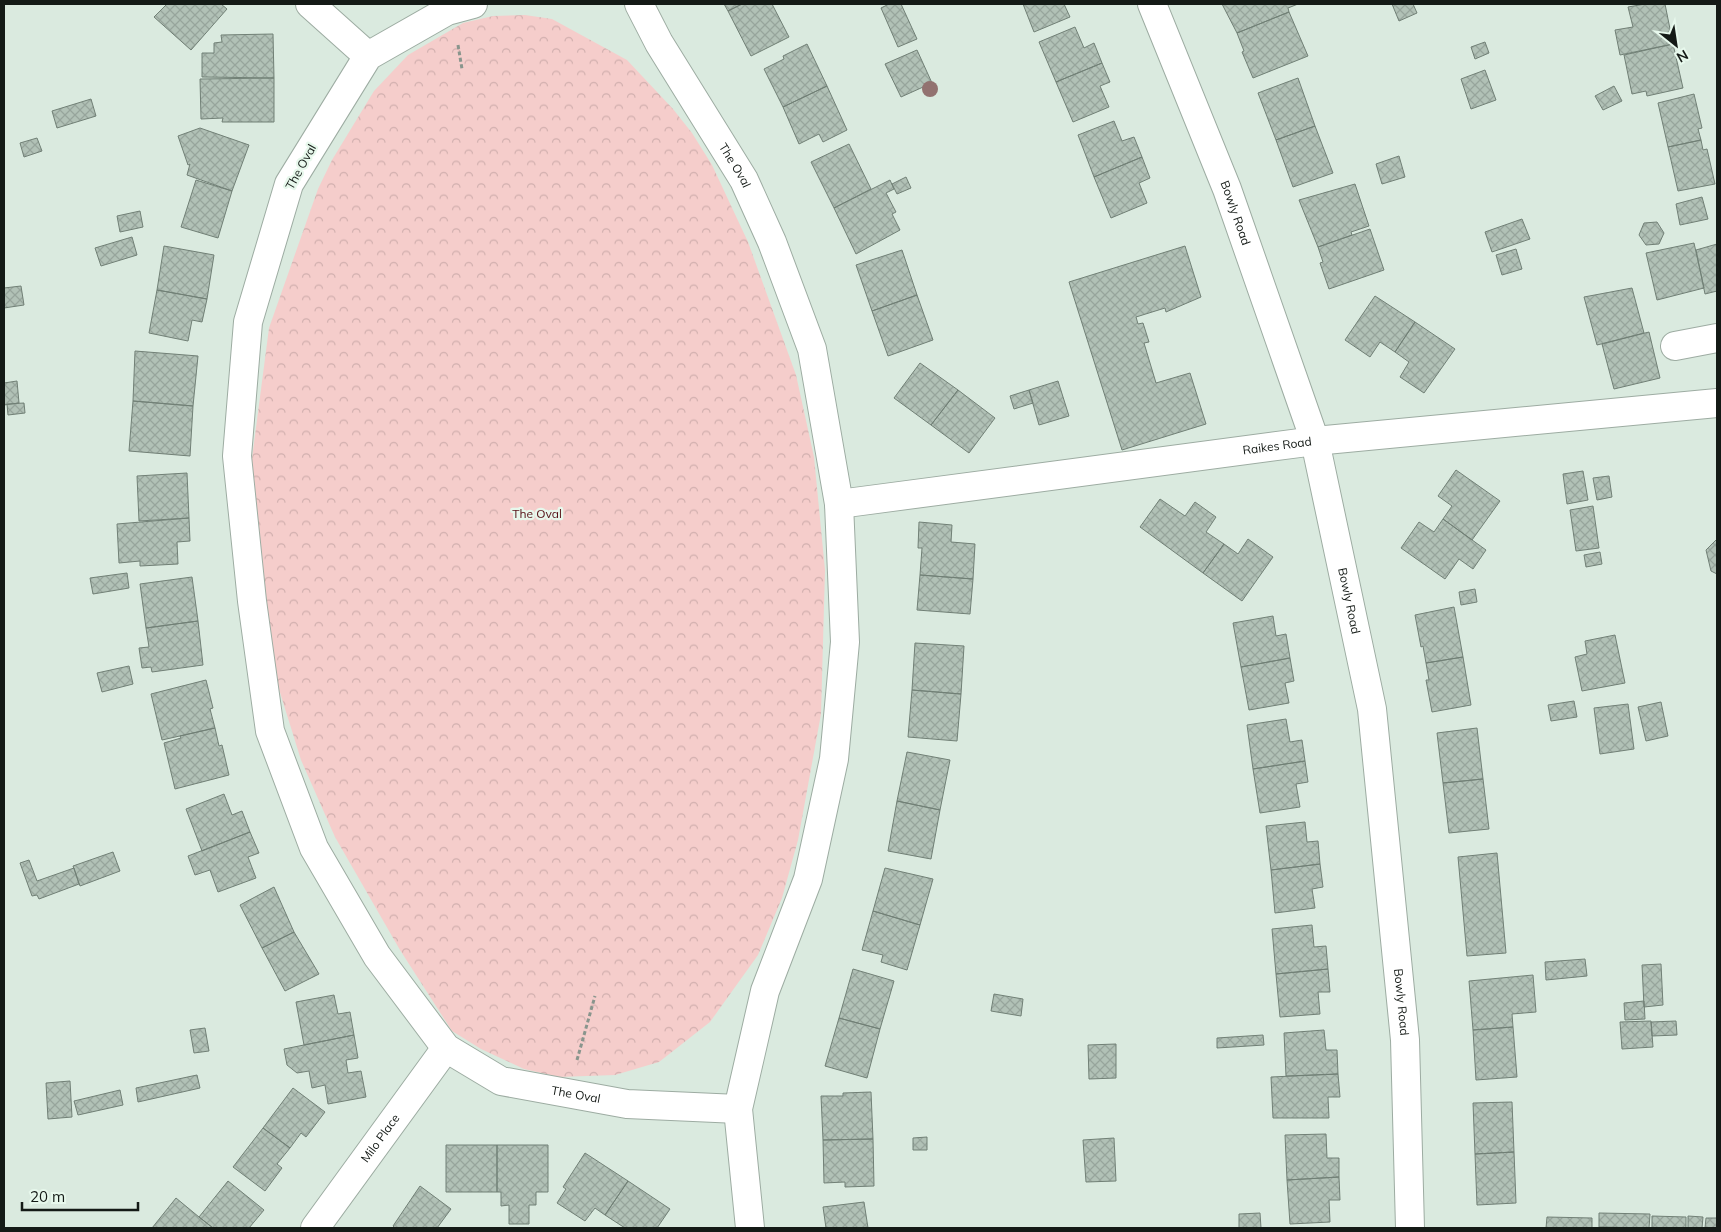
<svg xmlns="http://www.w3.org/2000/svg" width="1721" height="1232" font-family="Mulish,sans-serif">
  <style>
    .forest { fill: url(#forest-crowns) }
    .building { fill: url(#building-cross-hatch); stroke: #718076 }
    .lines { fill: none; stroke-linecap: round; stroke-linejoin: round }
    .minor-casing { stroke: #9daca2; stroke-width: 30 }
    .path { stroke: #89958d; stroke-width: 3; stroke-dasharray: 4 2.5; stroke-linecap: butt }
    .minor { stroke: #fff; stroke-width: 28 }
    .tree { fill: #927270 }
    .labels { text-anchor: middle; stroke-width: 4.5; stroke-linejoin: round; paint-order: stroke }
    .street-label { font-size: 12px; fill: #141a16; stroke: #e7f8ec }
    .park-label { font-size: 12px; fill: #571016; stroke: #e7f8ec }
  </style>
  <defs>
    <pattern id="forest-crowns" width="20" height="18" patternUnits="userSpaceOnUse" patternTransform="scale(1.25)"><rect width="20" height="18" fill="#f5cdcb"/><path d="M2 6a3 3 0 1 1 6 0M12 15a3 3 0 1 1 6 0" fill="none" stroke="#d1afae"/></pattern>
    <pattern id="building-cross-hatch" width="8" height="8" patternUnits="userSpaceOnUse" patternTransform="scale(1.25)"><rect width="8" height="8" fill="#b1c1b6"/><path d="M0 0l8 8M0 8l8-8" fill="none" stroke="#97a59c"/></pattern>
  </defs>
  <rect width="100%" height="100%" fill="#daeadf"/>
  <path class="forest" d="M525 15 552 19 627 60 673 109 692 133 712 165 748 242 796 375 814 457 825 570 821 714 798 840 782 898 758 955 710 1022 659 1062 615 1075 559 1077 524 1069 481 1049 452 1031 400 950 335 837 301 760 278 686 258 551 251 466 269 328 318 189 332 160 374 91 408 55 463 23 493 16Z"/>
  <path class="building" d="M167 4H221L227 9 191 50 154 17Z
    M724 4H742L728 11Z
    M742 4H772L789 37 751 56 728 11Z
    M889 4H901L917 39 898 47 881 8Z
    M1023 4H1064L1070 17 1034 32Z
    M1222 4H1298L1288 8 1289 12 1237 33Z
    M1392 4H1413L1417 13 1399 21Z
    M1645 4H1665L1673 44 1620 55 1615 30 1633 27 1628 7Z
    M1289 12 1308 56 1253 78 1242 52 1244 51 1237 33Z
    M1075 27 1084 48 1094 43 1102 63 1056 82 1039 42Z
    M273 34 274 78 202 77V53H214V43L222 42 221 35Z
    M1485 42 1489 53 1475 59 1471 47Z
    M807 44 827 86 783 107 764 69 784 59 783 56Z
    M1673 44 1683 88 1647 96 1646 91 1632 94 1624 55Z
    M917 50 932 83 901 97 885 64Z
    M1102 63 1110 82 1100 86 1109 107 1073 122 1056 82Z
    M1485 70 1496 100 1471 109 1461 79Z
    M274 78V122H222L223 118 201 119 200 79Z
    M1298 78 1315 126 1276 140 1258 93Z
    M827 86 847 130 823 142 819 134 799 144 783 107Z
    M1614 86 1622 101 1603 110 1595 96Z
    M1694 94 1702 128 1698 129 1701 140 1668 147 1658 103Z
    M91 99 96 116 57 128 52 111Z
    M1114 121 1122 141 1134 137 1142 157 1094 177 1078 135Z
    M1315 126 1333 173 1293 187 1276 140Z
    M200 128 249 145 232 191 187 175 190 164 188 165 178 136Z
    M37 138 42 151 24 157 20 143Z
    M1701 140 1703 150 1707 149 1715 184 1678 191 1668 147Z
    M849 144 871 189 834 208 811 162Z
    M1399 156 1405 177 1382 184 1376 164Z
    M1142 157 1150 178 1139 183 1147 203 1111 218 1094 177Z
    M906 177 911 188 897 194 892 184Z
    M196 180 232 191 218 238 181 227Z
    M890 180 894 189 886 193 896 212 892 214 900 230 856 254 834 208Z
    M1355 184 1369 226 1351 232 1352 235 1318 247 1299 200Z
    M1702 197 1708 219 1680 225 1676 204Z
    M140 211 143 227 120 232 117 216Z
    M1522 219 1530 239 1492 252 1485 232Z
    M1657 222 1664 233 1659 244 1646 245 1639 235 1644 223Z
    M1370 229 1384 270 1329 289 1320 263 1323 262 1318 247Z
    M132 237 137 255 101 266 95 248Z
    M1694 243 1704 288 1657 300 1646 253Z
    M1717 244V291L1705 294 1696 250Z
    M164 246 214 255 207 299 157 290Z
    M1185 246 1201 297 1166 312 1165 308 1136 317 1138 324 1143 323 1149 342 1144 343 1156 383 1190 373 1206 424 1122 450 1069 282Z
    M1516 249 1522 269 1502 275 1496 255Z
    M902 250 917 295 872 311 856 265Z
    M21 286 24 305 4 308V288Z
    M1632 288 1644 333 1597 345 1584 297Z
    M157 290 207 299 202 322 192 320 188 341 149 333Z
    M917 295 933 340 888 356 872 311Z
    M1375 296 1415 322 1395 352 1380 342 1370 357 1345 340Z
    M1415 322 1455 349 1424 393 1400 377 1409 362 1395 352Z
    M1649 332 1660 378 1614 389 1602 344Z
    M135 351 198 356 193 406 133 401Z
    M920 363 958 390 931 425 894 398Z
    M17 381 19 403 4 405V383Z
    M1058 381 1069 416 1039 425 1029 390Z
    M958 390 995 418 969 453 931 425Z
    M1029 390 1033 403 1014 409 1010 396Z
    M133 401 193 406 190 456 129 451Z
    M24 403 25 413 8 415 7 404Z
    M1456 470 1500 501 1472 540 1443 519 1452 506 1438 496Z
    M1583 471 1588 500 1567 504 1563 474Z
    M187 473 189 518 139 521 137 476Z
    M1609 476 1612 497 1597 500 1593 478Z
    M1160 499 1185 516 1195 502 1216 517 1206 532 1224 544 1203 573 1140 527Z
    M1593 506 1599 548 1576 551 1570 510Z
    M189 518 190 541 177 542 178 564 140 566V561L119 563 117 524Z
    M1443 519 1486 550 1473 569 1459 559 1445 579 1401 548 1419 522 1434 532Z
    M919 522 952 525 951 542 975 544 973 579 920 575 922 548H918Z
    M1248 539 1273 557 1242 601 1203 573 1224 544 1238 554Z
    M1717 539V574L1711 571 1706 550Z
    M1600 552 1602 564 1586 567 1584 555Z
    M127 573 129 588 93 594 90 578Z
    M920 575 973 579 970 614 917 610Z
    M192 577 198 621 146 628 140 584Z
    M1475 589 1477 602 1461 605 1459 592Z
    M1454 607 1463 657 1426 663 1423 646 1421 647 1415 615Z
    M1273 616 1276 636 1286 634 1290 658 1241 667 1233 623Z
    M198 621 203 665 152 672 151 667 142 668 139 648 149 647 146 628Z
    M1615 635 1625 683 1582 691 1575 657 1587 654 1585 641Z
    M915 643 964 646 961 694 912 690Z
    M1463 657 1471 705 1432 712 1426 680H1429L1426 663Z
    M1290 658 1294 681 1285 683 1289 703 1249 710 1241 667Z
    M129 666 133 684 102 692 97 673Z
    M206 680 213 708 210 709 215 728 162 740 151 694Z
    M912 690 961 694 957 741 908 737Z
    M1574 701 1577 717 1551 721 1548 705Z
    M1661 702 1668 736 1646 741 1638 707Z
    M1628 704 1634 749 1600 754 1594 708Z
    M1286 719 1290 742 1302 740 1305 761 1253 769 1247 725Z
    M215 728 219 746 222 745 229 775 175 789 164 743 181 738 180 736Z
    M1477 728 1483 779 1443 783 1437 733Z
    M907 752 950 760 940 810 897 801Z
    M1305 761 1308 782 1296 784 1300 807 1260 813 1253 769Z
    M1483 779 1489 829 1449 833 1443 783Z
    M224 794 232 815 242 811 250 832 202 851 186 809Z
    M897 801 940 810 931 859 888 851Z
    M1305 822 1307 842 1318 841 1320 864 1271 870 1266 826Z
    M250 832 259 853 248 857 256 878 218 892 210 870 195 875 188 856Z
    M113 852 120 871 80 886 73 866Z
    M1497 853 1506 953 1467 956 1458 857Z
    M29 860 37 881 74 868 79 884 39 899 37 895 32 896 20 863Z
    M1320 864 1323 887 1312 889 1315 908 1275 913 1271 870Z
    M885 868 933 879 920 925 873 911Z
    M274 887 294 932 262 948 240 905Z
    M873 911 920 925 907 970 881 962 883 955 862 950Z
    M1312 925 1314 947 1326 946 1328 969 1276 974 1272 929Z
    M294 932 319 974 285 991 262 948Z
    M1585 959 1587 976 1546 980 1545 962Z
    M1661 964 1663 1005 1644 1007 1642 965Z
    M853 969 894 981 880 1029 839 1018Z
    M1328 969 1330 992H1318L1320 1014 1280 1017 1276 974Z
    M1533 975 1536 1012 1512 1014 1513 1027 1473 1030 1469 981Z
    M994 994 1023 999 1021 1016 991 1011Z
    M334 995 338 1014 350 1012 354 1035 304 1045 296 1002Z
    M1644 1001 1645 1019 1625 1020 1624 1003Z
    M839 1018 880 1029 867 1078 825 1066Z
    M1651 1021 1653 1047 1622 1049 1620 1022Z
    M1676 1021 1677 1035 1652 1036 1651 1022Z
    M1513 1027 1517 1077 1476 1080 1473 1030Z
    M205 1028 209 1051 194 1053 190 1030Z
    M1324 1030 1326 1050H1337L1338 1074 1286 1076 1284 1033Z
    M354 1035 358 1058 346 1060 348 1073 361 1071 366 1097 328 1104 325 1085 312 1088 309 1071 297 1073 287 1065 284 1049Z
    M1263 1035 1264 1045 1217 1048V1038Z
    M1116 1044V1078L1089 1079 1088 1045Z
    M1338 1074 1340 1097H1328L1329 1118H1273L1271 1077Z
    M197 1075 200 1088 138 1102 136 1088Z
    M70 1081 72 1117 48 1119 46 1083Z
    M293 1088 325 1112 306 1137 301 1133 290 1148 263 1128Z
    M120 1090 123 1105 78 1115 74 1101Z
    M871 1092 873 1139 823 1140 821 1096H843V1093Z
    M1512 1102 1514 1152 1475 1154 1473 1103Z
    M263 1128 290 1148 277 1164 282 1168 265 1191 233 1167Z
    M1326 1134 1327 1158H1339V1177L1287 1180 1285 1135Z
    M927 1137V1150H913V1138Z
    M1114 1138 1116 1181 1086 1182 1083 1140Z
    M873 1139 874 1186 845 1187V1182L824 1183 823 1140Z
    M446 1145H497V1192H446Z
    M497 1145H548V1192H536V1205H529V1224H509V1205L501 1206V1192H497Z
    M1514 1152 1516 1203 1477 1205 1475 1154Z
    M585 1153 628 1181 605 1215 595 1208 585 1221 557 1203 566 1189 563 1187Z
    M1339 1177 1340 1200H1329L1330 1222 1290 1224 1287 1180Z
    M228 1181 264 1210 249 1228H213L199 1217Z
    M628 1181 670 1209 657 1228H625L605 1215Z
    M420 1186 451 1209 437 1228H395L393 1226Z
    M176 1198 199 1217 213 1228H152Z
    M864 1202 868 1228H826L823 1207Z
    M1260 1213 1261 1228H1239V1214Z
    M1599 1213 1650 1214 1649 1228 1599 1227Z
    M1652 1216 1686 1217V1228H1652Z
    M1688 1216 1703 1217 1702 1228H1688Z
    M1547 1217 1592 1218V1228H1546Z
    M1706 1218H1717V1228H1705Z"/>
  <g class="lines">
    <defs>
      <g id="minor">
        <path d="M310 4 368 56"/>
        <path id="s1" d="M473 4 447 11 368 56 289 184 248 322 237 456 252 601 270 731 314 848 377 956 446 1048 501 1081 627 1104 738 1109"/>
        <path id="s2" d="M639 4 659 43 744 180 772 242 812 349 839 504 845 642 834 759 808 879 765 991 738 1109 750 1228"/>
        <path id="s3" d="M1152 4 1227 189 1315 441 1372 709 1405 1040 1410 1228"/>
        <path d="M1675 346 1717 338"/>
        <path id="s4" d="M839 504 1315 441 1717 403"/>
        <path id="s5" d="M315 1228 446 1048"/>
      </g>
    </defs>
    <use href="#minor" class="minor-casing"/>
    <path class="path" d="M458 45 462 69
      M577 1060 595 996"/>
    <use href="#minor" class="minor"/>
  </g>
  <circle class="tree" cx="930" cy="89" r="8"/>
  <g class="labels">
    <g class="street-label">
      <text dy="4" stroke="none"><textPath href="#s2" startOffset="188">The Oval</textPath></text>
      <text transform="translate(301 167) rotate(-61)" y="4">The Oval</text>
      <text dy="4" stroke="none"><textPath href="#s3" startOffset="225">Bowly Road</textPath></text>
      <text dy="4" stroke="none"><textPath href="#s4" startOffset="442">Raikes Road</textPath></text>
      <text dy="4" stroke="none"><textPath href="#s3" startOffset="630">Bowly Road</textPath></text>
      <text dy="4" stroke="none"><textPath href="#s3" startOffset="1035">Bowly Road</textPath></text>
      <text dy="4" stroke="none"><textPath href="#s1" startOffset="1329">The Oval</textPath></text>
      <text dy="4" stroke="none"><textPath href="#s5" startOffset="111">Milo Place</textPath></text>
    </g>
    <g class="park-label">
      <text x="537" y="518">The Oval</text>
    </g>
  </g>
  <rect width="1721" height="1232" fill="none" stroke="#141a16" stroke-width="10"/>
  <g transform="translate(1676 45) rotate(150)" stroke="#e7f8ec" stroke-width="4" paint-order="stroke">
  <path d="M0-4L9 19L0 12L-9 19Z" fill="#141a16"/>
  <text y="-8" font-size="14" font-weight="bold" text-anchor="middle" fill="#141a16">N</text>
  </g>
  <path d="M22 1202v8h116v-8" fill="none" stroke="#141a16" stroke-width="2.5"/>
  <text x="30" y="1202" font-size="15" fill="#141a16" stroke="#e7f8ec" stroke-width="4" paint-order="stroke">20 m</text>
</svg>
